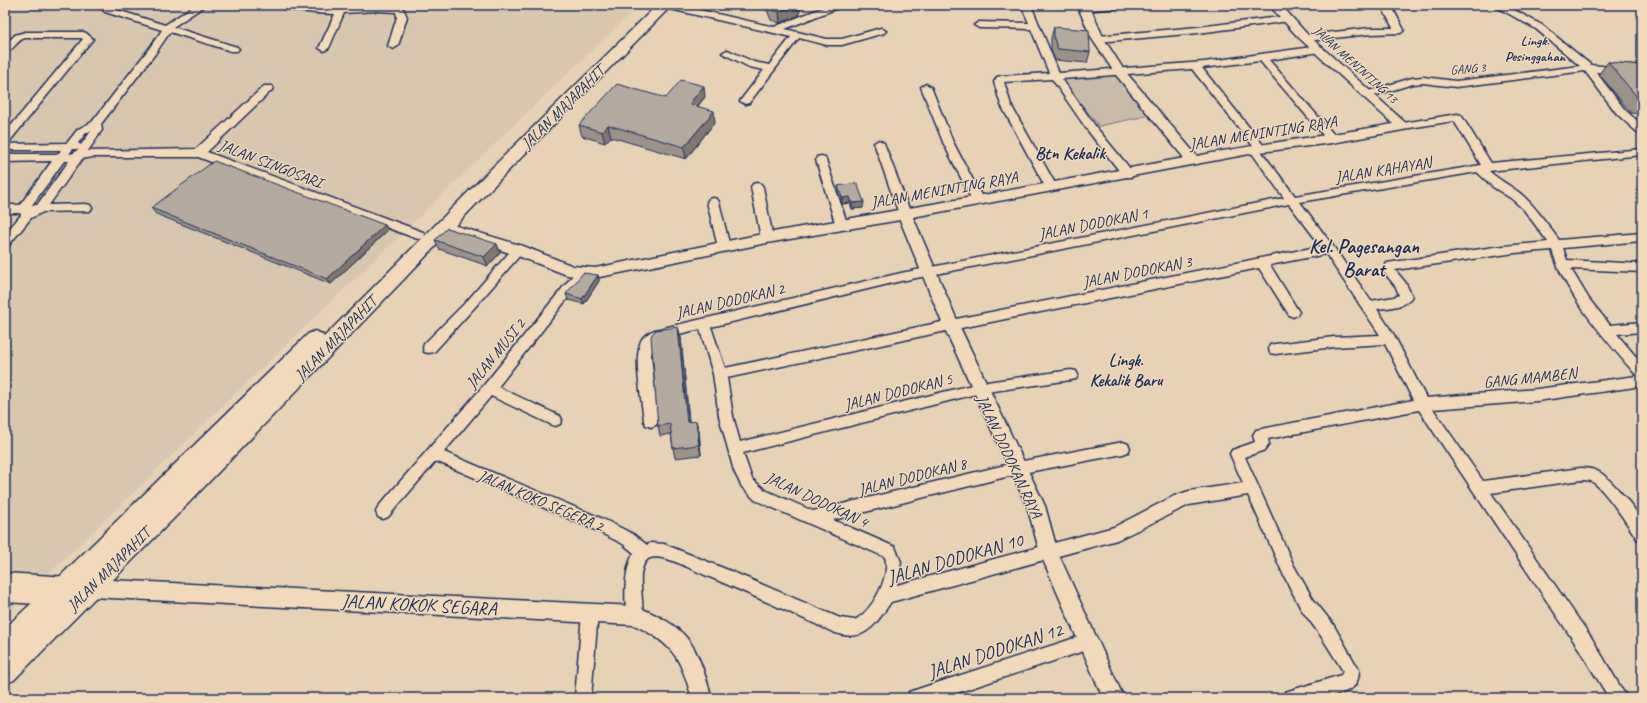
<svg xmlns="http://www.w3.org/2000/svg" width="1647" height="703" font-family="Caveat,sans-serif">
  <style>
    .built { fill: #d9c6af }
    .green { fill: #cabaa9; stroke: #727484 }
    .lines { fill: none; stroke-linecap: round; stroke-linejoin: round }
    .minor-casing { stroke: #1b2f5e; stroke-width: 3 }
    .tertiary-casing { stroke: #1b2f5e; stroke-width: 3 }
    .primary-casing { stroke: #1b2f5e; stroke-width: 3 }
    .minor { fill: #f1d9b9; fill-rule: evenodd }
    .tertiary { fill: #f1d9b9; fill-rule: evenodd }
    .primary { fill: #f1d9b9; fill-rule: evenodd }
    .wall { fill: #9c928a; stroke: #1b2f5e }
    .shaded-wall { fill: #7f7770; stroke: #1b2f5e }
    .building { fill: #b5aaa0; stroke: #1b2f5e }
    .labels { text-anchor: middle; stroke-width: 3; stroke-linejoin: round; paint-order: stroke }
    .far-street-label { font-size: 13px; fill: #1b2f5e; stroke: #f1d9b9 }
    .far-neighbourhood-label { font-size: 14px; font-weight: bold; fill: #1b2f5e; stroke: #f1d9b9 }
    .street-label { font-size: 16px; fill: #1b2f5e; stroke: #f1d9b9 }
    .neighbourhood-label { font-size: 17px; font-weight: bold; fill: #1b2f5e; stroke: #f1d9b9 }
    .quarter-label { font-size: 18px; font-weight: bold; fill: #1b2f5e; stroke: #f1d9b9 }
    .near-street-label { font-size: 19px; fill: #1b2f5e; stroke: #f1d9b9 }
    .district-label { font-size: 20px; font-weight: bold; fill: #1b2f5e; stroke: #f1d9b9 }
  </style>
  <rect width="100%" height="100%" fill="#e8d2b5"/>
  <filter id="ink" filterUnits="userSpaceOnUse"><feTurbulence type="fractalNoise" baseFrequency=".025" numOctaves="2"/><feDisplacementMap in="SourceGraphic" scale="8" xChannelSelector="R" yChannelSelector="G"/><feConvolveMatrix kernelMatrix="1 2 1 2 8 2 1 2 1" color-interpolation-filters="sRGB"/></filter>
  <g filter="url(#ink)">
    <path class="built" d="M5 5H639L5 616Z"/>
    <path class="green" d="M1116 74 1151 115 1099 126 1061 79Z"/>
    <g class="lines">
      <defs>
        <path id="minor" d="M195 5H206L173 27 237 47 239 49 237 51H231L170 32 155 54 101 124 102 130 88 151 196 149 264 86H272L273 88 272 90 207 152 423 232 425 235 423 238 419 239 415 238 198 157H93L82 159 49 205 86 204 90 205 92 208 90 211 43 212 31 218 9 245 5 246V234L21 215 20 213H5V205H20L52 161 5 162V154H58L61 150H5V144L67 143 78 129 92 122 148 50 162 30 105 12 103 10 105 8H111L165 25ZM91 131 81 145 78 143 86 133ZM73 149H78L74 153 69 154ZM64 161H69L37 205H32Z
          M278 5 335 8 385 5 403 8 407 17 398 46 393 49 388 46 397 17 396 12 376 11 344 13 329 48 324 51 319 48 335 14C324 14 285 11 278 5Z
          M661 5H678L774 27 829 5H842L840 7 785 29 827 39H842L881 28 886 31 884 33 842 45H827L799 38 749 103 745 104 740 101 764 70 749 67 722 53 727 50 730 51 754 62 769 65 791 37 666 8Z
          M1021 5H1031L1059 73 1204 62 1319 46 1322 47 1324 49 1319 52 1269 60 1336 137 1337 139 1332 142 1328 141 1260 61 1202 68 1264 146 1265 148 1261 151 1295 196 1481 165 1454 121 1403 129 1398 126 1403 123 1457 114 1461 115 1491 163 1642 149V155L1489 171C1499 180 1511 186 1521 194 1536 207 1547 224 1559 240L1642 233V241L1563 248 1567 260 1642 264V272L1571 269 1589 299 1610 325 1642 322V332L1617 334 1642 364V386L1537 401 1433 409 1483 481 1581 468C1587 468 1594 469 1599 472 1608 476 1640 513 1642 522 1643 527 1642 535 1642 541L1637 539C1628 525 1604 488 1591 481 1588 480 1584 480 1581 480L1491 493 1591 637 1627 698H1609L1579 649 1419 410 1268 439 1269 444 1265 450 1245 457 1294 566 1313 599 1333 624 1359 670C1359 675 1358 681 1355 685 1344 699 1299 698 1283 698L1285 692 1341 675 1343 671 1321 636 1301 609 1284 576 1248 495 1189 505 1117 540 891 602C875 625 865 644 833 632 791 613 748 593 705 575 693 570 675 560 662 558 658 557 651 557 648 559 633 572 647 606 641 621L635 624 629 621C623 606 624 567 634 553L623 544 593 529 436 461 388 517 383 519 378 517 376 512 378 507 484 385 577 270 581 269 585 270 587 273 585 276 498 387 560 416 562 420 560 424 555 426 550 424 491 396 444 452 603 519 633 534 647 545 651 543 664 544 733 572 840 618 855 620C872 611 891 577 885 557L755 500 742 487 734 471 719 416 713 374 700 329 659 339 653 344 651 356 658 421 656 425 651 427 646 425 644 421C642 400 633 360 641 341 643 336 650 332 655 330L901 273 1284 198 1249 149 1253 146 1192 69 1062 79 1096 127 1132 171 1133 174 1132 177H1124L1088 131 1052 79 1004 82 1011 105 1057 187 1055 190H1047L1001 105 994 82 997 77 1001 76 1049 73 1031 29 979 28 974 25 979 22 1029 23ZM1477 172 1493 187 1512 199 1524 210 1548 242 1494 247 1387 263 1383 271 1396 287 1399 295 1394 297 1371 301 1333 246 1300 202ZM1289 204 1321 246 951 320 725 368 711 327 901 281ZM1552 250C1565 295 1607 341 1637 376L1537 389 1426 398 1394 335 1377 309C1388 308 1406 307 1412 296L1405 282 1395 270 1515 253ZM1326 254 1380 335 1334 337 1275 344 1270 345 1269 349 1270 353 1275 354 1334 347 1385 344 1413 400 1256 430 1253 435 1255 442 1232 450 1230 454 1243 483 1189 491 1174 496 1114 527 897 585 901 562 895 547 833 520 1018 474 1123 454 1128 452 1130 448 1128 444 1123 442 1018 462 813 511 765 490 752 479 743 453 980 393 1071 380 1076 379 1078 375 1076 371 1071 370 980 383 740 442 733 416 727 378 951 330 1259 268 1289 315 1293 317 1297 315 1299 312 1270 265Z
          M1087 5H1122L1117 8 1084 11 1079 8 1081 6Z
          M1381 5H1391L1404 30 1401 33 1370 34 1307 41 1302 38 1307 35 1370 28H1393Z
          M1493 5H1505L1542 25 1591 65 1642 70V76L1596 72 1625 110 1642 125V134L1638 133 1617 114 1585 71 1456 87 1423 83 1413 84 1373 96H1365L1364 94 1365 92 1412 78 1423 77 1456 81 1580 66 1536 29Z
          M1287 16 1290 17 1292 19 1290 21 1198 33 1098 42 1093 39 1098 36 1198 27Z
          M25 32H83L86 33 93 39 9 142 5 143V133L83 39 81 38H25C17 40 14 50 5 53V45L15 35Z
          M926 84 931 87 953 142 984 201 982 204H974L943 142 921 87Z
          M879 140 884 143 911 214 909 217H901L899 214 874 143Z
          M821 156 825 157 848 226 846 229H838L836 226 816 160 817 157Z
          M757 183 761 184 763 187 773 238 771 241 767 242 763 241 761 238 751 187 753 184Z
          M713 198 717 199 719 202 730 247 728 250 724 251 720 250 718 247 707 202 709 199Z
          M518 246 522 247 524 250 522 253 475 307 434 352 429 353 424 352 423 348 424 344 467 301 514 247Z
          M5 573 69 577 75 579 77 584 75 589 69 591H59L62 592 64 597 62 602 56 605 5 602Z
          M590 605 596 608 598 613 591 698H575L582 613 584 608Z
          M1087 634 1093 636 1095 642 1093 648 1087 650 941 698H907L909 692 915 690Z"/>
        <path id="tertiary" d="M1077 5H1089L1104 39 1124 70 1197 156C1262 143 1328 136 1393 124L1298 37 1269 5H1281L1306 33 1409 126 1408 129 1403 130 1332 143 1260 152 913 217 959 325 1045 506 1058 553 1124 698H1103L1040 553 1027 506 943 325 900 220 767 243 595 278 567 275 513 254 438 231 436 227 438 223 443 222 523 246 573 266 595 268 767 233 978 196 1184 158 1116 75 1092 39Z
          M91 579 635 606C690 628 696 643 712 698H692C680 658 674 644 634 625L91 597 84 594 81 588 84 582Z"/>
        <path id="primary" d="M657 5H672L505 174 179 513 14 680 5 684V628L47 589 308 334 315 331 322 334 324 337 493 167Z"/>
      </defs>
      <use href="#minor" class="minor-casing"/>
      <use href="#tertiary" class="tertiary-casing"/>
      <use href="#primary" class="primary-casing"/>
      <use href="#minor" class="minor"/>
      <use href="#tertiary" class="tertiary"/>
      <use href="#primary" class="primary"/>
    </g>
    <path class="wall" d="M743 5H809L801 8 798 16 780 23 771 20 767 10Z
      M1054 27 1090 52 1087 63 1055 60 1051 50V38Z
      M1608 62 1642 65V114L1631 113 1599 74Z
      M705 97 698 106 715 122 686 159 611 137 605 143 582 136 579 125 666 98Z
      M838 186 863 208 852 209 850 203 842 204 838 192Z
      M151 208 385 225 388 230 331 284 156 214Z
      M435 240 497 244 500 253 488 266 439 249Z
      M598 275 599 281 584 304 568 300 566 294Z
      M678 327 681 338 689 422 699 431 701 455 675 458 673 448 671 434 660 436 658 426Z"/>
    <path class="shaded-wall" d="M796 5H809L801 8 798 16 780 23 779 12Z
      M704 86 705 97 690 115 689 104Z
      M714 111 715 122 686 159 684 147Z
      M608 125 611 137 605 143 602 132Z
      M850 197V203L842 204V198Z
      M864 202 863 208 852 209V203Z
      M385 225 388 230 331 284 327 279Z
      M497 244 500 253 488 266 484 257Z
      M598 275 599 281 584 304 582 299Z
      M678 327 681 338 690 432 687 422Z
      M696 421 699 431 701 455 699 445Z"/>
    <path class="building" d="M769 5H796L779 12 770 9Z
      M1054 27 1089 30 1090 52 1058 49 1054 39Z
      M1608 62 1642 65V102H1641Z
      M681 80 704 86 689 104 714 111 684 147 608 125 602 132 579 125 617 84 666 98Z
      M214 161 385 225 327 279 151 208Z
      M857 183 864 202 852 203 850 197 842 198 838 186Z
      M447 228 497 244 484 257 435 240Z
      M583 273 598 275 582 299 566 294Z
      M678 327 687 422 696 421 699 445 673 448 670 424 658 426 651 337 652 334 656 330Z"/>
  </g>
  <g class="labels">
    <g class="far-street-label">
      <text transform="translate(1356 64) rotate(42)" y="5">JALAN MENINTING 13</text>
      <text transform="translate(1468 68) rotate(-5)" y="5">GANG 3</text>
    </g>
    <g class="far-neighbourhood-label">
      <text x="1535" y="45">Lingk.<tspan x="1535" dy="16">Pesinggahan</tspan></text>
    </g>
    <g class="street-label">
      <text transform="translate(562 107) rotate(-45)" y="6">JALAN MAJAPAHIT</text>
      <text transform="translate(1263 132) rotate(-9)" y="6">JALAN MENINTING RAYA</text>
      <text transform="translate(271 163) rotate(21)" y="6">JALAN SINGOSARI</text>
      <text transform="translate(1383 169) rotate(-9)" y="6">JALAN KAHAYAN</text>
      <text transform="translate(944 189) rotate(-10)" y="6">JALAN MENINTING RAYA</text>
      <text transform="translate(1093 223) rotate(-11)" y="6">JALAN DODOKAN 1</text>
      <text transform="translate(1137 271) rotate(-11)" y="6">JALAN DODOKAN 3</text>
      <text transform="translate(730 300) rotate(-13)" y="6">JALAN DODOKAN 2</text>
      <text transform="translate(335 338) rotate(-46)" y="6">JALAN MAJAPAHIT</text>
      <text transform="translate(495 353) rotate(-51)" y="6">JALAN MUSI 2</text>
      <text transform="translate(1530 377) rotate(-6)" y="6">GANG MAMBEN</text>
      <text transform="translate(898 391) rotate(-14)" y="6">JALAN DODOKAN 5</text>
      <text transform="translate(1010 456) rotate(65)" y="6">JALAN DODOKAN RAYA</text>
      <text transform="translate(912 476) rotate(-14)" y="6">JALAN DODOKAN 8</text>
      <text transform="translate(817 499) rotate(25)" y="6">JALAN DODOKAN 4</text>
      <text transform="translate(541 500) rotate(23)" y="6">JALAN KOKO SEGERA 2</text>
      <text transform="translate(108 569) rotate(-45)" y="6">JALAN MAJAPAHIT</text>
    </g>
    <g class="neighbourhood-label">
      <text x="1126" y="366">Lingk.<tspan x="1126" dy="20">Kekalik Baru</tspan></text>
    </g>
    <g class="quarter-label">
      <text x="1070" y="159">Btn Kekalik</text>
    </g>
    <g class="near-street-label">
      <text transform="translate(955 558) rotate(-16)" y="7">JALAN DODOKAN 10</text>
      <text transform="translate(419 604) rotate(3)" y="7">JALAN KOKOK SEGARA</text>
      <text transform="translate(995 650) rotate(-18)" y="7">JALAN DODOKAN 12</text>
    </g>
    <g class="district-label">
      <text x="1364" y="253">Kel. Pagesangan<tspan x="1364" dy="23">Barat</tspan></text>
    </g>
  </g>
  <rect width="1647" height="703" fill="none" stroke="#f1d9b9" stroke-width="20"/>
  <rect x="10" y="10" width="1627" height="683" fill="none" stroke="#1b2f5e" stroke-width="1.5" filter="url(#ink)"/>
</svg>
